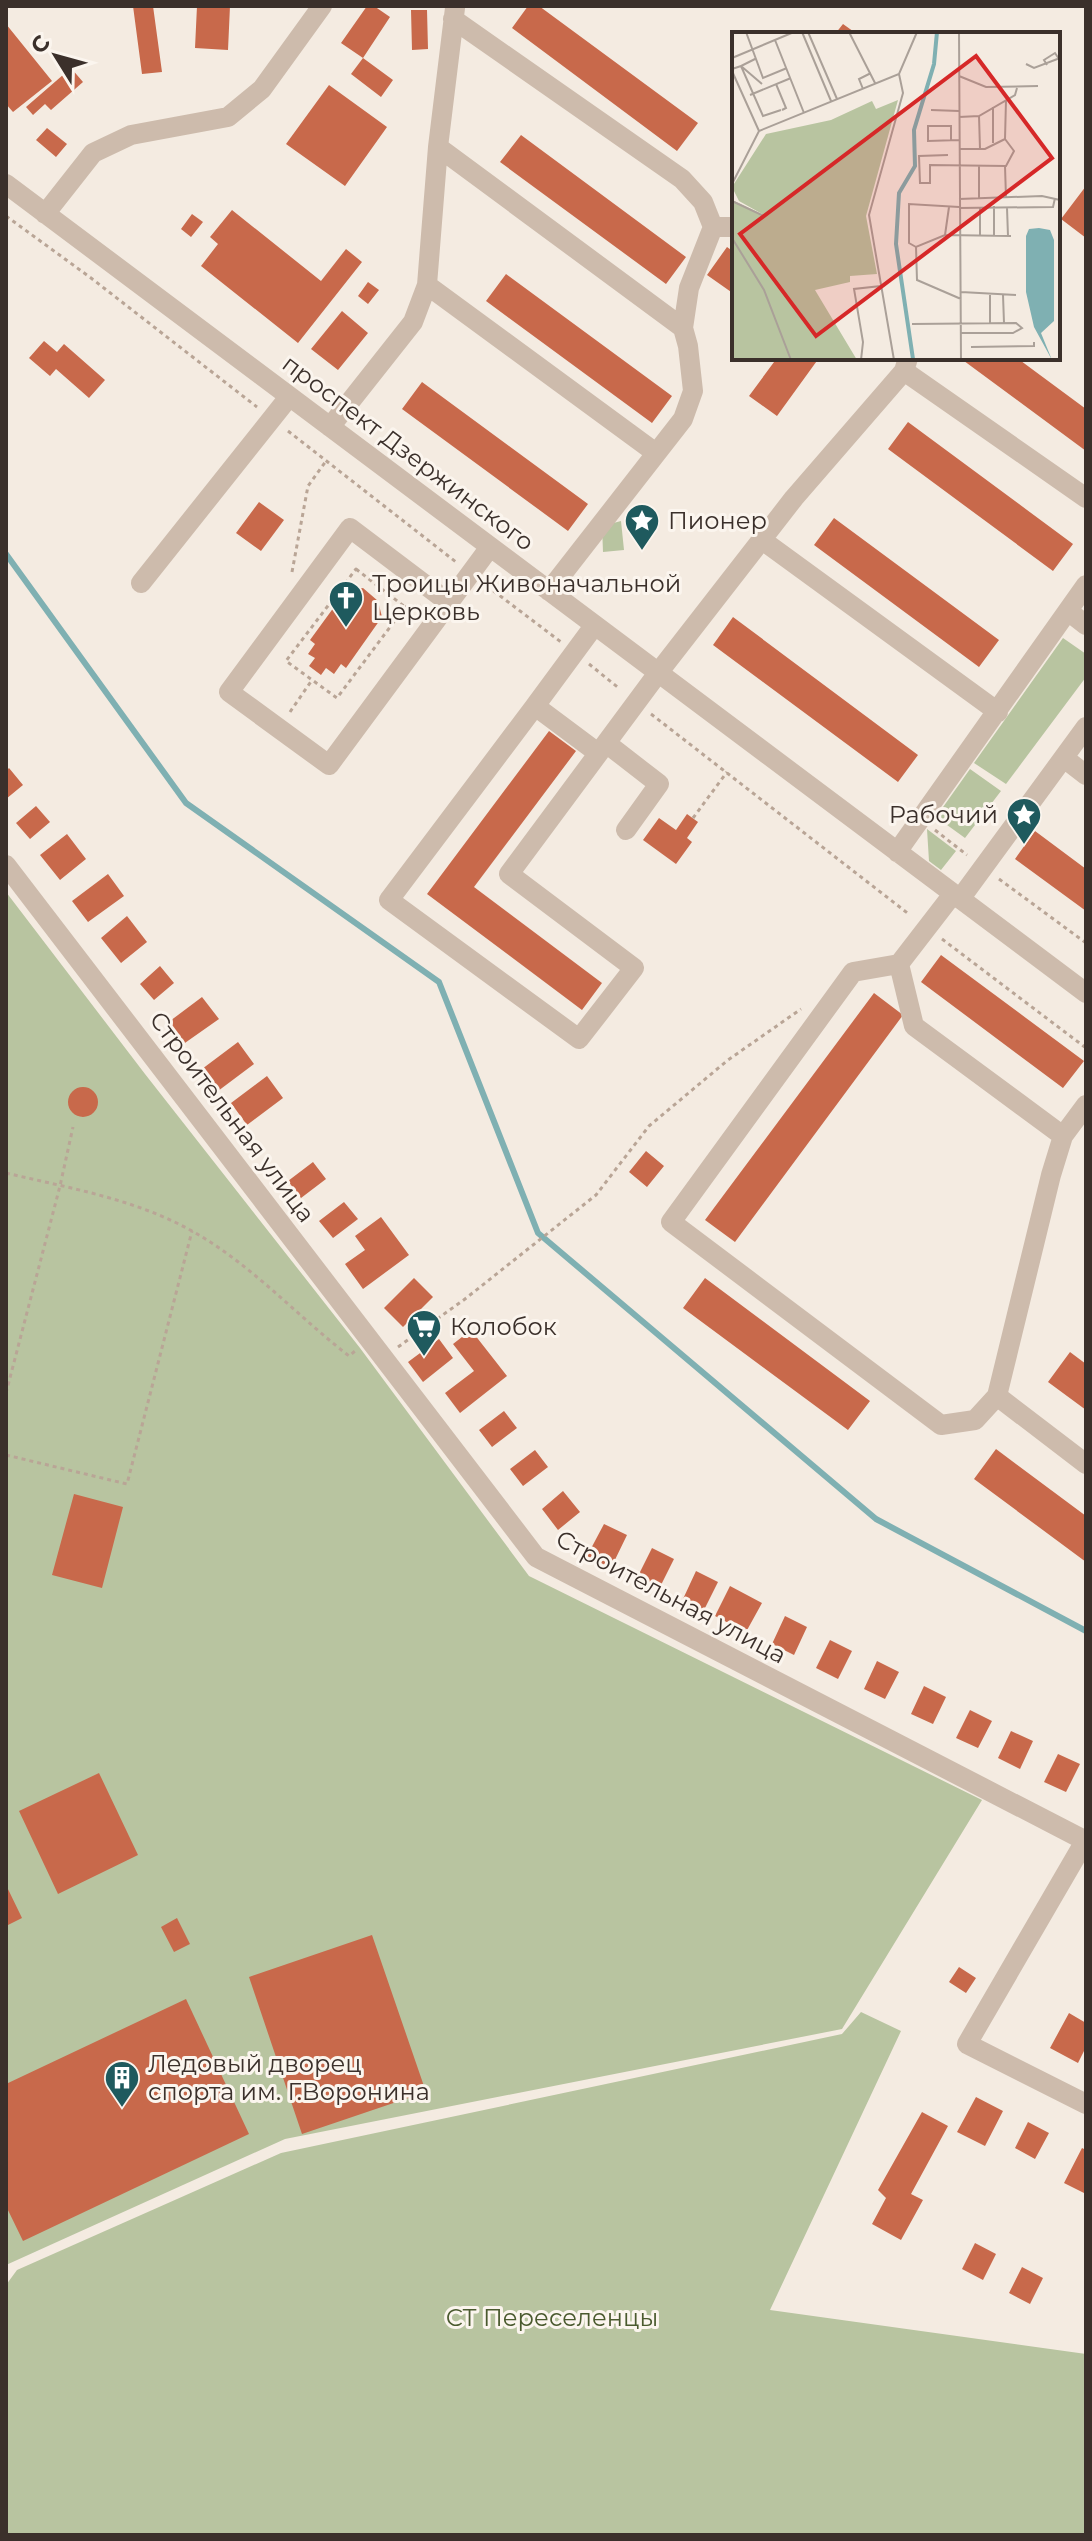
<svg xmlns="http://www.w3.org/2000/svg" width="1092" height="2541" font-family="Montserrat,sans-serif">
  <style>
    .green { fill: #b8c4a0 }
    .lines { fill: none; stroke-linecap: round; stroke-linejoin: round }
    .stream { stroke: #7fb0b2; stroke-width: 6 }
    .building { fill: #c8694b }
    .path { stroke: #b9a596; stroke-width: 3; stroke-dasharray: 4 4; stroke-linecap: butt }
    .minor { stroke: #cdbbac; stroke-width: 20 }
    .labels { text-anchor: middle; stroke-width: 6; stroke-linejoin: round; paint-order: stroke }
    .street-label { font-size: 24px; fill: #3b302b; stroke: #fbf5ee }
    .poi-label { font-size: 24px; fill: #3b302b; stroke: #fbf5ee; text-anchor: start }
    .park-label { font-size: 24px; fill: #4a5a2e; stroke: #fbf5ee }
    .inset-river { fill: none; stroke: #7fb0b2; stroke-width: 4 }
    .inset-road { fill: none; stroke: #aaa098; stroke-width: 2 }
    .view { fill: #d62828; fill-opacity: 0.15; stroke: #d62828; stroke-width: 4 }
    .inset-edge { fill: none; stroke: #3b302b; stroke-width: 4 }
  </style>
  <rect width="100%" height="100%" fill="#f4ebe1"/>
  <path class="green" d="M621 521 624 550 603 552 602 526Z
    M1063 638 1086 654V677L1006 784 974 763Z
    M970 769 1001 791 965 838 936 817Z
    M927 829 956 851 941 870 929 861Z
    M6 892 145 1074 360 1348 529 1576 982 1800 842 2029 285 2139 6 2265Z
    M861 2012 901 2031 770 2310 1086 2354V2535H6V2285L17 2270 281 2153 842 2034Z"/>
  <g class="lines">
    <path class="stream" d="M6 554 186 803 439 982 538 1233 876 1519 1086 1631"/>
  </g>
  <path class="building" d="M133 6H153L162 72 142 74Z
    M197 6H230L228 50 195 48Z
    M367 6H374L390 17 363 58 341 43Z
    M528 6H539L698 123 677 151 512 28Z
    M411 10H427L428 49 412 50Z
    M6 24 52 81 13 112 6 104Z
    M843 24 857 34H835Z
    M363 58 393 80 381 97 351 74Z
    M71 68 83 82 51 110 45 104 33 115 26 107Z
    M329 85 387 127 345 186 286 144Z
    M47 128 67 144 56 157 36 140Z
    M521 135 686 257 666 284 500 162Z
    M1086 186V238L1061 219Z
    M232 210 321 281 346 249 362 262 298 343 201 266 218 244 210 237Z
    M192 214 203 222 191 237 181 229Z
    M727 247 734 252V294L707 275Z
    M506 274 672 396 652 423 486 301Z
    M368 282 379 290 368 304 358 296Z
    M342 311 368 333 338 370 311 349Z
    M44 341 57 352 64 344 105 380 89 398 56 369 50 376 29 358Z
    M777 358H819L777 416 749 396Z
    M960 358H1017L1086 409V451Z
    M422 382 588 504 568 531 402 409Z
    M908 422 1073 544 1053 571 888 449Z
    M259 502 284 520 261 551 236 533Z
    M834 518 999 640 979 667 814 545Z
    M363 588 378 601 382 617 346 668 341 664 334 674 326 668 321 675 309 666 315 658 308 654 315 644 310 640 345 592Z
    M733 617 918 755 898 782 713 645Z
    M549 731 576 751 474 887 602 983 582 1010 427 894Z
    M9 768 23 785 6 799V771Z
    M36 806 50 822 30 839 16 823Z
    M687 814 698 822 687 838 692 842 676 864 643 840 659 818 676 830Z
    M1035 831 1086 869V911L1015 859Z
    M67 834 86 859 60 880 40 855Z
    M108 874 124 896 88 922 72 901Z
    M127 916 147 942 121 963 101 938Z
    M941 955 1084 1061 1063 1088 921 982Z
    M160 966 174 983 154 1000 140 984Z
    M874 993 903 1015 735 1242 705 1220Z
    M202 997 219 1019 182 1045 166 1024Z
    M238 1042 254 1064 218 1091 202 1069Z
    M267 1076 283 1098 247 1125 231 1103Z
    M68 1102a15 15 0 1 1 30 0a15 15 0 1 1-30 0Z
    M646 1151 664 1166 647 1187 629 1172Z
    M313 1162 326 1179 301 1198 288 1181Z
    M344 1202 358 1219 333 1238 319 1221Z
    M381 1217 409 1255 363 1289 345 1264 365 1250 355 1236Z
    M414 1278 433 1297 403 1327 384 1308Z
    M705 1278 870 1401 848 1430 683 1308Z
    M471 1330 507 1376 460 1413 445 1393 474 1371 453 1344Z
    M439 1339 453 1358 423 1382 408 1362Z
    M1070 1352 1086 1364V1410L1048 1382Z
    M504 1411 517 1428 492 1447 479 1430Z
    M996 1449 1086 1516V1562L974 1479Z
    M535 1450 548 1467 523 1486 510 1469Z
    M563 1491 580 1512 558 1530 542 1509Z
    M74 1494 123 1507 102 1588 52 1575Z
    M604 1524 627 1535 611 1568 587 1556Z
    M652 1548 674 1559 660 1587 638 1576Z
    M696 1571 718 1582 704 1610 683 1599Z
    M730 1586 762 1603 746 1632 715 1616Z
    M785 1616 807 1627 794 1655 772 1644Z
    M830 1640 852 1651 838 1679 816 1668Z
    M877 1661 899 1672 885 1699 864 1689Z
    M924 1686 946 1697 933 1724 911 1714Z
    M970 1710 992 1721 978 1748 956 1738Z
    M1011 1731 1033 1741 1020 1769 998 1758Z
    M1058 1754 1080 1764 1066 1792 1044 1782Z
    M99 1773 138 1855 58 1894 19 1811Z
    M6 1885 22 1918 6 1926Z
    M177 1918 190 1944 174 1952 161 1927Z
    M372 1935 426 2092 302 2134 249 1977Z
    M959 1967 976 1978 966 1993 949 1982Z
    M186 1999 249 2134 23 2241 6 2206V2084Z
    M1069 2013 1086 2023V2047L1078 2063 1050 2048Z
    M976 2097 1003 2111 985 2146 957 2132Z
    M922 2112 948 2126 911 2194 923 2200 901 2240 872 2224 886 2198 878 2190Z
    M1028 2122 1049 2133 1035 2159 1015 2148Z
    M1082 2148 1086 2150V2194L1064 2183Z
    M975 2243 996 2254 983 2280 962 2269Z
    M1022 2267 1043 2278 1030 2304 1009 2293Z"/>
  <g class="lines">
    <path class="path" d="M6 216 91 278 257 407
      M288 431 456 562
      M356 569 405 607 337 698 286 661Z
      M292 572 308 486 326 461
      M487 586 561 642
      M405 607 421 605
      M589 664 620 689
      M290 712 312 680
      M651 714 910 915
      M693 818 727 772
      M935 830 967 855
      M999 879 1086 943
      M942 939 1086 1048
      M6 1173C69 1188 135 1199 192 1231 251 1264 296 1315 349 1356L355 1351
      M398 1347 465 1299 596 1195 649 1126 728 1060 801 1009
      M6 1393 60 1186 73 1127
      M6 1455 127 1484 192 1231"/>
    <path class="minor" d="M453 19 682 179 703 202 713 227 689 288 683 328 688 346 693 391 683 419 549 591
      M438 147 683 328
      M6 184 1086 993
      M45 214 93 153 131 135 228 117 262 89 322 6
      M713 227H734
      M427 285 656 453
      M904 371 1086 498
      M330 427 413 322 427 285 438 147 455 8
      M762 540 998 712
      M141 583 289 397
      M448 602 350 528 229 692 329 765 490 547
      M1068 611 1086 625
      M594 626 535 706 598 753
      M535 706 389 900 579 1039 634 968 509 874 658 673 794 498 904 371 908 358
      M606 743 659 784 626 830
      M1064 758 1086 775
      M897 852 1086 585
      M6 865 536 1557 1086 1841
      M953 894 899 964 853 972 671 1222 941 1425 975 1420 997 1396 1051 1175 1063 1136 1086 1105
      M960 899 1086 727
      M899 964 914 1026 1063 1136
      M997 1396 1086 1464
      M1085 1841 967 2044 1086 2104"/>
  </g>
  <defs>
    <symbol id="sight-pin" viewBox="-11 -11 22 30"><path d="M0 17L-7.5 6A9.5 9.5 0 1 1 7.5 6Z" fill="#1f5a5e" stroke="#fbf5ee"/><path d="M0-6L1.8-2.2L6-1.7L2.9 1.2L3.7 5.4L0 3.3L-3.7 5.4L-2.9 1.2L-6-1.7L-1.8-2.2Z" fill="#fff"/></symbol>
    <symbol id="church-pin" viewBox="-11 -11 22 30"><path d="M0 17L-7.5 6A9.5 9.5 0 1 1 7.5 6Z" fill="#1f5a5e" stroke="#fbf5ee"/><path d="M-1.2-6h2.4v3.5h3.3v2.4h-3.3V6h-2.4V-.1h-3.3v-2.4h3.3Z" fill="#fff"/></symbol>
    <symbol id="supermarket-pin" viewBox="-11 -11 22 30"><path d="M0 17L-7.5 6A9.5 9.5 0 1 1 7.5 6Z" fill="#1f5a5e" stroke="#fbf5ee"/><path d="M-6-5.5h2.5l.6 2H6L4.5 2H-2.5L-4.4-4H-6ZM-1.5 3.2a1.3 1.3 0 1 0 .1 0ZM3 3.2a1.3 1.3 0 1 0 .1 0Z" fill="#fff"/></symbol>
    <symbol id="building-pin" viewBox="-11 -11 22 30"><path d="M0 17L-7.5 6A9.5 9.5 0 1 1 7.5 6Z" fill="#1f5a5e" stroke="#fbf5ee"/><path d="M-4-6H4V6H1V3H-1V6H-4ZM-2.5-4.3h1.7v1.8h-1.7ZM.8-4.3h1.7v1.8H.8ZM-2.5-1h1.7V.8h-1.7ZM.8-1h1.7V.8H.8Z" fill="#fff"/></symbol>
  </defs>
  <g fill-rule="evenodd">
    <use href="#sight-pin" x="622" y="501" width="40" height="54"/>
    <use href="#church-pin" x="326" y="578" width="40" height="54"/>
    <use href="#sight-pin" x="1004" y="795" width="40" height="54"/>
    <use href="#supermarket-pin" x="404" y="1307" width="40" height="54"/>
    <use href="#building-pin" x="102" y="2058" width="40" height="54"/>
  </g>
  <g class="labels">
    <g class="street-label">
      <text transform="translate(408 453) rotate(37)" y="8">проспект Дзержинского</text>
      <text transform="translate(232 1117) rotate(53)" y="8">Строительная улица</text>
      <text transform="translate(671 1597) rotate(28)" y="8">Строительная улица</text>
    </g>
    <g class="poi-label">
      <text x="668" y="529">Пионер</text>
      <text x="372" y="592">Троицы Живоначальной<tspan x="372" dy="28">Церковь</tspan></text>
      <text x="998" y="823" text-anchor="end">Рабочий</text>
      <text x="450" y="1335">Колобок</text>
      <text x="148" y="2072">Ледовый дворец<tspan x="148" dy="28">спорта им. Г.Воронина</tspan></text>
    </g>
    <g class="park-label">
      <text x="552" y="2326">СТ Переселенцы</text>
    </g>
  </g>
  <g transform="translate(732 32)">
    <rect width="328" height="328" fill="#f4ebe1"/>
    <path d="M166 68 134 184 145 242 118 244V250L83 258 125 328H0V168L34 184 7 169 0 155 34 102 99 88 140 69 144 77Z" fill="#b8c4a0"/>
    <path d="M307 196 318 198 322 208V289L309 301 320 328 302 295 294 260V204L297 197Z" fill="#7fb0b2"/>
    <path class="inset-river" d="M181 327 164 212 167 161 183 134 182 98 202 32 205 0"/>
    <path class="inset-road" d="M14 0 31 46 55 36M70 0 99 69M76 0 105 67M117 0 143 51M227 0 229 328M43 8 72 81M0 26 62 0M23 27 9 34 30 52M294 32 302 36 328 26M315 33 312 28 323 21 327 27M0 37 9 34 31 84 49 78M0 39 27 99M227 44 254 55 306 54M44 52 54 76 50 78M131 57 127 47 139 41M18 63 59 46M261 75V111M199 78 227 79M247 84 248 117M227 85 247 84 283 63 285 56M219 108V94H196V109L227 108M227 117H253L273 107 274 68M216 123 187 124 188 151H198V133L274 134 282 119 273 107M247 133V167M273 134 274 166M0 152 27 99 167 42 185 0M227 167 310 164 328 168M0 169 32 184M262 174V203M227 175 177 172V211L184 215 213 203 279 204M227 176 321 175 323 166M275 176 276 204M213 203 217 175M248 203V176M0 206 32 258 59 328M184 215 185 248 229 267M229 260 284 263M258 263V291M271 263 272 291M180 292 284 291 290 296 281 301H229M239 315 302 314V310M129 328 131 310 122 257 149 254M162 328 137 183 171 61 167 42"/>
    <path class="view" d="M244 24 320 126 84 304 8 202Z"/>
    <rect width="328" height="328" class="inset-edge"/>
  </g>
  <rect width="1092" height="2541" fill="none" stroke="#3b302b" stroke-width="16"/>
  <g transform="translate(56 56) rotate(307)" stroke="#fbf5ee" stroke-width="6" paint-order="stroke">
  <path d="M0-6L14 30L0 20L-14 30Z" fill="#3b302b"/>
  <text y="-12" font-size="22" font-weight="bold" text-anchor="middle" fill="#3b302b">С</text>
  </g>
</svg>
